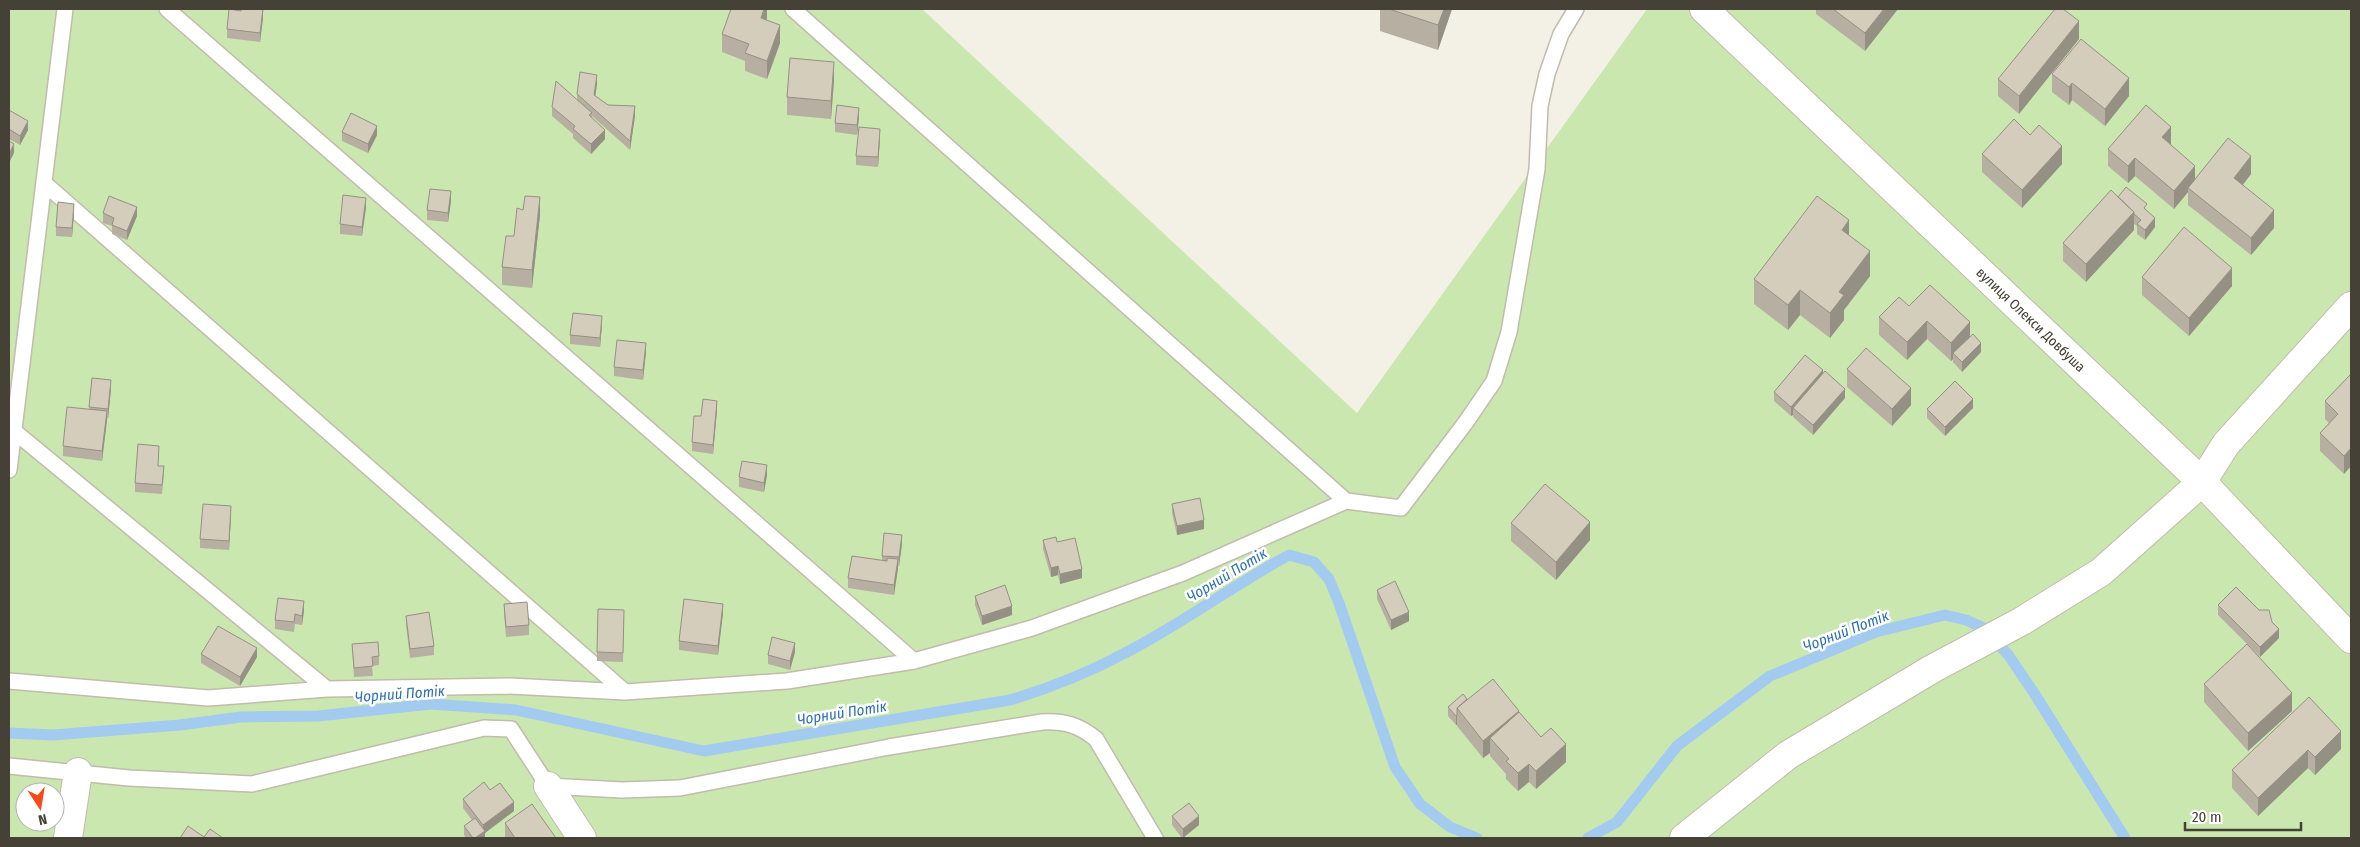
<svg xmlns="http://www.w3.org/2000/svg" width="2360" height="847" font-family="'Fira Sans Condensed',sans-serif">
  <style>
    .green { fill: #cae7af; fill-rule: evenodd }
    .lines { fill: none; stroke-linecap: round; stroke-linejoin: round }
    .stream { stroke: #a3cbf0; stroke-width: 11 }
    .lane-casing { stroke: #c1bcac; stroke-width: 18 }
    .street-casing { stroke: #c1bcac; stroke-width: 30 }
    .lane { stroke: #fff; stroke-width: 15 }
    .street { stroke: #fff; stroke-width: 28 }
    .wall { fill: #b7b0a2 }
    .shaded-wall { fill: #959084 }
    .building { fill: #d5cdbc; stroke: #959084 }
    .labels { text-anchor: middle; stroke-width: 5; stroke-linejoin: round; paint-order: stroke }
    .street-label { font-size: 14px; fill: #464136; stroke: #fff }
    .water-label { font-size: 15px; font-style: italic; fill: #2f71b1; stroke: #fff }
  </style>
  <rect width="100%" height="100%" fill="#f3f0e6"/>
  <path class="green" d="M9 9H922L1357 413 1647 9H2351V838H9ZM25 792H55V822H25Z"/>
  <g class="lines">
    <path class="stream" d="M9 733 53 735 180 725 241 717 318 716 431 704 516 710 704 751 1010 700C1050 688 1088 673 1125 653 1182 624 1233 585 1289 555L1314 562 1329 579 1339 603 1395 767 1420 804 1450 827 1477 838
      M1588 838 1617 822 1677 746 1770 676 1876 632 1945 615 1966 620 1984 628 2009 656 2034 693 2125 838"/>
    <defs>
      <path id="lane" d="M167 9 914 661 1032 628 1183 573 1346 501
        M793 9 1346 501 1401 508 1466 422 1494 381 1509 332 1537 169 1540 106 1547 74 1561 34 1576 9
        M44 183 625 692
        M9 427 327 689
        M9 470 65 9
        M9 681 208 698 327 689 510 686 625 692 787 681 914 661
        M9 766 129 778 252 784 484 728 511 729 548 786 622 790 680 788 889 747 1042 722C1065 721 1079 725 1096 739L1155 838"/>
      <g id="street">
        <path id="s1" d="M1704 9 2202 482 2351 639"/>
        <path d="M548 786 582 838"/>
        <path d="M68 838 78 772"/>
        <path d="M1684 838 1788 755 1932 669 2022 621 2101 572 2202 482 2226 444 2351 306"/>
      </g>
    </defs>
    <use href="#lane" class="lane-casing"/>
    <use href="#street" class="street-casing"/>
    <use href="#lane" class="lane"/>
    <use href="#street" class="street"/>
  </g>
  <path class="wall" d="M241 9H264L263 11V18L260 42 227 38V29L241 11Z
    M767 9V18L766 20 780 43 767 79 745 71V61L722 52V34Z
    M1380 9H1452L1438 50 1380 31Z
    M1816 9H1898L1865 51 1816 14Z
    M2079 39 2019 114 1998 96V79Z
    M2052 74 2129 96 2105 126 2072 100 2069 105 2052 92Z
    M834 80 831 119 787 115V97Z
    M597 84 595 96 608 105 635 116 630 150 592 116V118L605 139 591 154 573 138V134L552 116V107L577 100V94Z
    M9 110 28 130 20 145 9 139Z
    M859 117 857 135 835 132V123Z
    M342 132 377 135 368 153 342 141Z
    M880 138 878 167 856 165V156Z
    M2171 145 2195 179 2251 174 2243 185 2274 228 2251 255 2188 205V192L2174 209 2135 176 2128 183 2108 166V149Z
    M1982 154 2062 164 2022 208 1982 172Z
    M2118 197 2147 211 2155 227 2145 240 2137 234V226L2134 224V230L2086 282 2063 261V243Z
    M451 201 448 222 427 220V210Z
    M366 207 362 236 340 234V224Z
    M74 213 72 237 56 236V227Z
    M103 213 137 216 127 240 112 234V226L103 223Z
    M540 215 532 288 502 285V267L514 236Z
    M1849 235 1870 276 1844 310V320L1830 338 1800 315 1788 330 1754 304V279Z
    M2142 277 2232 286 2189 336 2142 295Z
    M1909 306 1970 336 1981 352 1962 372 1953 362V359L1951 361 1927 339 1907 360 1879 335V317Z
    M602 325 600 347 570 344V335Z
    M646 352 643 380 614 376V367Z
    M1847 369 1911 405 1892 426 1847 387Z
    M1823 373 1845 398 1813 435 1793 417V415L1791 416 1774 401V392Z
    M2351 374V466L2344 474 2320 451V433L2329 423 2325 419V401Z
    M92 378 111 389 108 419 107 418 102 461 63 456V446L89 410Z
    M1973 408 1945 436 1927 418V409Z
    M717 410 713 454 692 451V442L701 416Z
    M159 455 158 466 164 475 162 494 135 492V483Z
    M767 475 764 492 739 487V477Z
    M1172 504 1204 529 1177 535 1172 513Z
    M231 516 229 550 200 548V539Z
    M1511 523 1590 540 1556 580 1511 541Z
    M1043 540 1057 542 1082 578 1060 584 1058 575 1051 577 1043 549Z
    M902 544 899 566H898L894 595 848 588V578L882 560V556Z
    M1377 590 1409 621 1391 630 1377 599Z
    M975 596 1012 615 982 625 975 605Z
    M504 604 529 625V635L506 637 504 614Z
    M2218 605 2259 610 2272 622 2279 638 2260 657 2218 615Z
    M304 611 302 625 295 624 294 632 275 629V620Z
    M723 613 718 655 679 650V641Z
    M406 616 434 646V655L410 658 406 625Z
    M624 620 623 662 597 661V652Z
    M352 644 379 656V665L372 666 373 676 354 677Z
    M795 652 790 670 768 664V655Z
    M201 654 257 657 240 686 201 663Z
    M2204 684 2292 711 2248 751 2204 702Z
    M1467 699 1519 713 1541 737 1566 762 1536 789 1529 782 1518 791 1506 779V774L1490 756V753L1483 758 1457 726V725H1456L1448 716V707Z
    M2341 731V749L2315 775 2308 768 2258 816 2232 788V770Z
    M490 790 514 811 485 833V838H466L464 835V826L472 820 463 808V799Z
    M1172 816 1199 825 1182 838 1172 825Z
    M505 823 556 838H505Z"/>
  <path class="shaded-wall" d="M263 9V18L260 42V33Z
    M764 9H767V18L761 36V18Z
    M1444 9H1452L1438 50V25Z
    M1884 9H1898L1865 51V33Z
    M2079 21V39L2019 114V96Z
    M780 25V43L767 79V61Z
    M834 62V80L831 119V101Z
    M597 75V84L594 105V95Z
    M2129 78V96L2105 126V109Z
    M2072 83V100L2069 105V87Z
    M635 106V116L630 150V141Z
    M859 108V117L857 135V125Z
    M28 121V130L20 145V136Z
    M377 126V135L368 153V144Z
    M2171 127V145L2162 155V137Z
    M880 129V138L878 167V157Z
    M605 130V139L591 154V144Z
    M14 144V153L9 163V154Z
    M2062 146V164L2022 208V190Z
    M2251 156V174L2234 196V178Z
    M2135 158V176L2128 183V166Z
    M2195 166V184L2188 188V192L2174 209V191Z
    M451 191V201L448 222V213Z
    M540 197V215L532 288V270Z
    M366 198V207L362 236V227Z
    M74 204V213L72 237V228Z
    M137 207V216L127 240V231Z
    M2274 210V228L2251 255V238Z
    M2134 212V230L2086 282V264Z
    M2155 218V227L2145 240V230Z
    M1849 220V245L1842 230Z
    M1870 251V276L1844 310V320L1830 338V313L1839 292Z
    M2232 268V286L2189 336V318Z
    M1800 290V315L1788 330V305Z
    M602 316V325L600 347V338Z
    M1927 321V339L1907 360V342Z
    M1970 322V340L1953 353V359L1951 361V343Z
    M646 343V352L643 380V370Z
    M1981 343V352L1962 372V362Z
    M1823 370V379L1793 408V415L1791 416V407Z
    M111 380V389L108 419V409Z
    M1911 388V405L1892 426V409Z
    M1845 389V398L1813 435V425Z
    M1973 399V408L1945 436V427Z
    M717 401V410L713 454V445Z
    M107 411V421L102 461V451Z
    M2351 448V466L2344 474V456Z
    M767 465V475L764 492V483Z
    M231 506V516L229 550V541Z
    M1204 520V529L1177 535V526Z
    M1590 522V540L1556 580V562Z
    M902 535V544L899 566V557Z
    M898 559V569L894 595V585Z
    M1058 566V575L1051 577V568Z
    M1082 569V578L1060 584V574Z
    M304 601V611L302 625V616Z
    M723 604V613L718 655V646Z
    M1012 606V615L982 625V616Z
    M1409 612V621L1391 630V620Z
    M2279 629V638L2260 657V647Z
    M795 643V652L790 670V661Z
    M257 648V657L240 686V677Z
    M2292 693V711L2248 751V733Z
    M1519 711V729L1490 738V753L1483 758V741Z
    M1457 715V725H1456V716Z
    M2341 731V749L2315 775V757Z
    M1566 744V762L1536 789V771Z
    M2308 750V768L2258 816V798Z
    M1529 764V782L1518 791V773Z
    M514 802V811L485 833V838H475L483 832V825Z
    M1199 816V825L1183 838V829Z"/>
  <path class="building" d="M229 9 241 11V9H263L260 33 227 29Z
    M731 9H764L761 18 780 25 767 61 745 53 749 44 722 34Z
    M1389 9H1444L1438 25Z
    M1833 9H1884L1865 33Z
    M2055 9H2063L2079 21 2019 96 1998 79Z
    M2081 39 2129 78 2105 109 2072 83 2069 87 2052 74Z
    M790 58 834 62 831 101 787 97Z
    M580 72 597 75 594 95 608 105 635 106 630 141 577 94Z
    M556 81 592 113 589 115 605 130 591 144 573 129 575 126 552 107Z
    M837 105 859 108 857 125 835 123Z
    M2146 105 2171 127 2162 137 2195 166 2174 191 2135 158 2128 166 2108 149Z
    M9 110 28 121 20 136 9 129Z
    M351 113 377 126 368 144 342 132Z
    M2014 119 2030 135 2039 125 2062 146 2022 190 1982 154Z
    M859 127 880 129 878 157 856 156Z
    M2228 138 2251 156 2234 178 2274 210 2251 238 2188 188Z
    M9 141 14 144 9 154Z
    M2126 187 2147 204 2144 208 2155 218 2145 230 2137 224 2141 220 2134 214V212L2118 197Z
    M430 189 451 191 448 213 427 210Z
    M2111 190 2134 212 2086 264 2063 243Z
    M343 195 366 198 362 227 340 224Z
    M109 196 137 207 127 231 112 225 114 218 103 213Z
    M525 196 540 197 532 270 502 267 506 236H514L517 208 523 210Z
    M1817 196 1849 220 1842 230 1870 251 1839 292 1844 295 1830 313 1800 290 1788 305 1754 279Z
    M58 202 74 204 72 228 56 227Z
    M2184 227 2232 268 2189 318 2142 277Z
    M1930 285 1970 322 1951 343 1927 321 1907 342 1879 317 1899 297 1909 306Z
    M573 313 602 316 600 338 570 335Z
    M1973 334 1981 343 1962 362 1953 353Z
    M617 340 646 343 643 370 614 367Z
    M1866 348 1911 388 1892 409 1847 369Z
    M1805 355 1823 370 1791 407 1774 392Z
    M1825 371 1845 389 1813 425 1793 408Z
    M2351 374V448L2344 456 2320 433 2338 414 2325 401Z
    M92 378 111 380 108 409 89 407Z
    M1955 381 1973 399 1945 427 1927 409Z
    M703 399 717 401 713 445 692 442 694 416H701Z
    M67 407 107 411 102 451 63 446Z
    M138 444 159 446 158 466H164L162 485 135 483Z
    M742 461 767 465 764 483 739 477Z
    M1545 484 1590 522 1556 562 1511 523Z
    M1200 498 1204 520 1177 526 1172 504Z
    M203 504 231 506 229 541 200 539Z
    M884 533 902 535 899 557 882 556Z
    M1056 537 1057 542 1075 538 1082 569 1060 574 1058 566 1051 568 1043 540Z
    M852 556 887 561V558L898 559 894 585 848 578Z
    M1395 581 1409 612 1391 620 1377 590Z
    M1005 585 1012 606 982 616 975 596Z
    M2236 587 2259 610H2269L2272 622 2279 629 2260 647 2218 605Z
    M278 598 304 601 302 616 295 614 294 622 275 620Z
    M684 599 723 604 718 646 679 641Z
    M527 602 529 625 506 627 504 604Z
    M598 609 624 610 623 653 597 652Z
    M429 612 434 646 410 649 406 616Z
    M218 626 257 648 240 677 201 654Z
    M772 637 795 643 790 661 768 655Z
    M378 642 379 656 372 657 373 666 354 668 352 644Z
    M2247 644 2292 693 2248 733 2204 684Z
    M1493 679 1519 711 1483 741 1457 708Z
    M1463 694 1467 699 1457 708V715L1456 716 1448 707Z
    M2309 697 2341 731 2315 757 2308 750 2258 798 2232 770Z
    M1519 712 1541 737 1551 728 1566 744 1536 771 1529 764 1518 773 1506 761 1509 759 1490 738Z
    M484 782 490 790 500 783 514 802 483 825 463 799Z
    M1189 803 1199 816 1183 829 1172 816Z
    M532 804 556 838H515L505 823Z
    M475 818 485 831 475 838H473L464 826Z
    M188 826 204 837 210 829 223 838H180Z"/>
  <g class="labels">
    <g class="street-label">
      <text dy="5" stroke="none"><textPath href="#s1" startOffset="451">вулиця Олекси Довбуша</textPath></text>
    </g>
    <g class="water-label">
      <text transform="translate(1227 575) rotate(-31)" y="5">Чорний Потік</text>
      <text transform="translate(1846 631) rotate(-21)" y="5">Чорний Потік</text>
      <text transform="translate(400 694) rotate(-4)" y="5">Чорний Потік</text>
      <text transform="translate(842 713) rotate(-9)" y="5">Чорний Потік</text>
    </g>
  </g>
  <rect width="2360" height="847" fill="none" stroke="#464136" stroke-width="20"/>
  <g transform="translate(40 807) rotate(168)"><circle r="24" fill="#ffffff" stroke="#b5b3af"/>
  <path d="M0-4L9 19L0 12L-9 19Z" fill="#f84a18"/>
  <text y="-8" font-size="14" font-weight="bold" text-anchor="middle" fill="#464136">N</text>
  </g>
  <path d="M2185 822v8h116v-8" fill="none" stroke="#464136" stroke-width="2.5"/>
  <text x="2192" y="822" font-size="15" fill="#464136" stroke="#ffffff" stroke-width="4" paint-order="stroke">20 m</text>
</svg>
